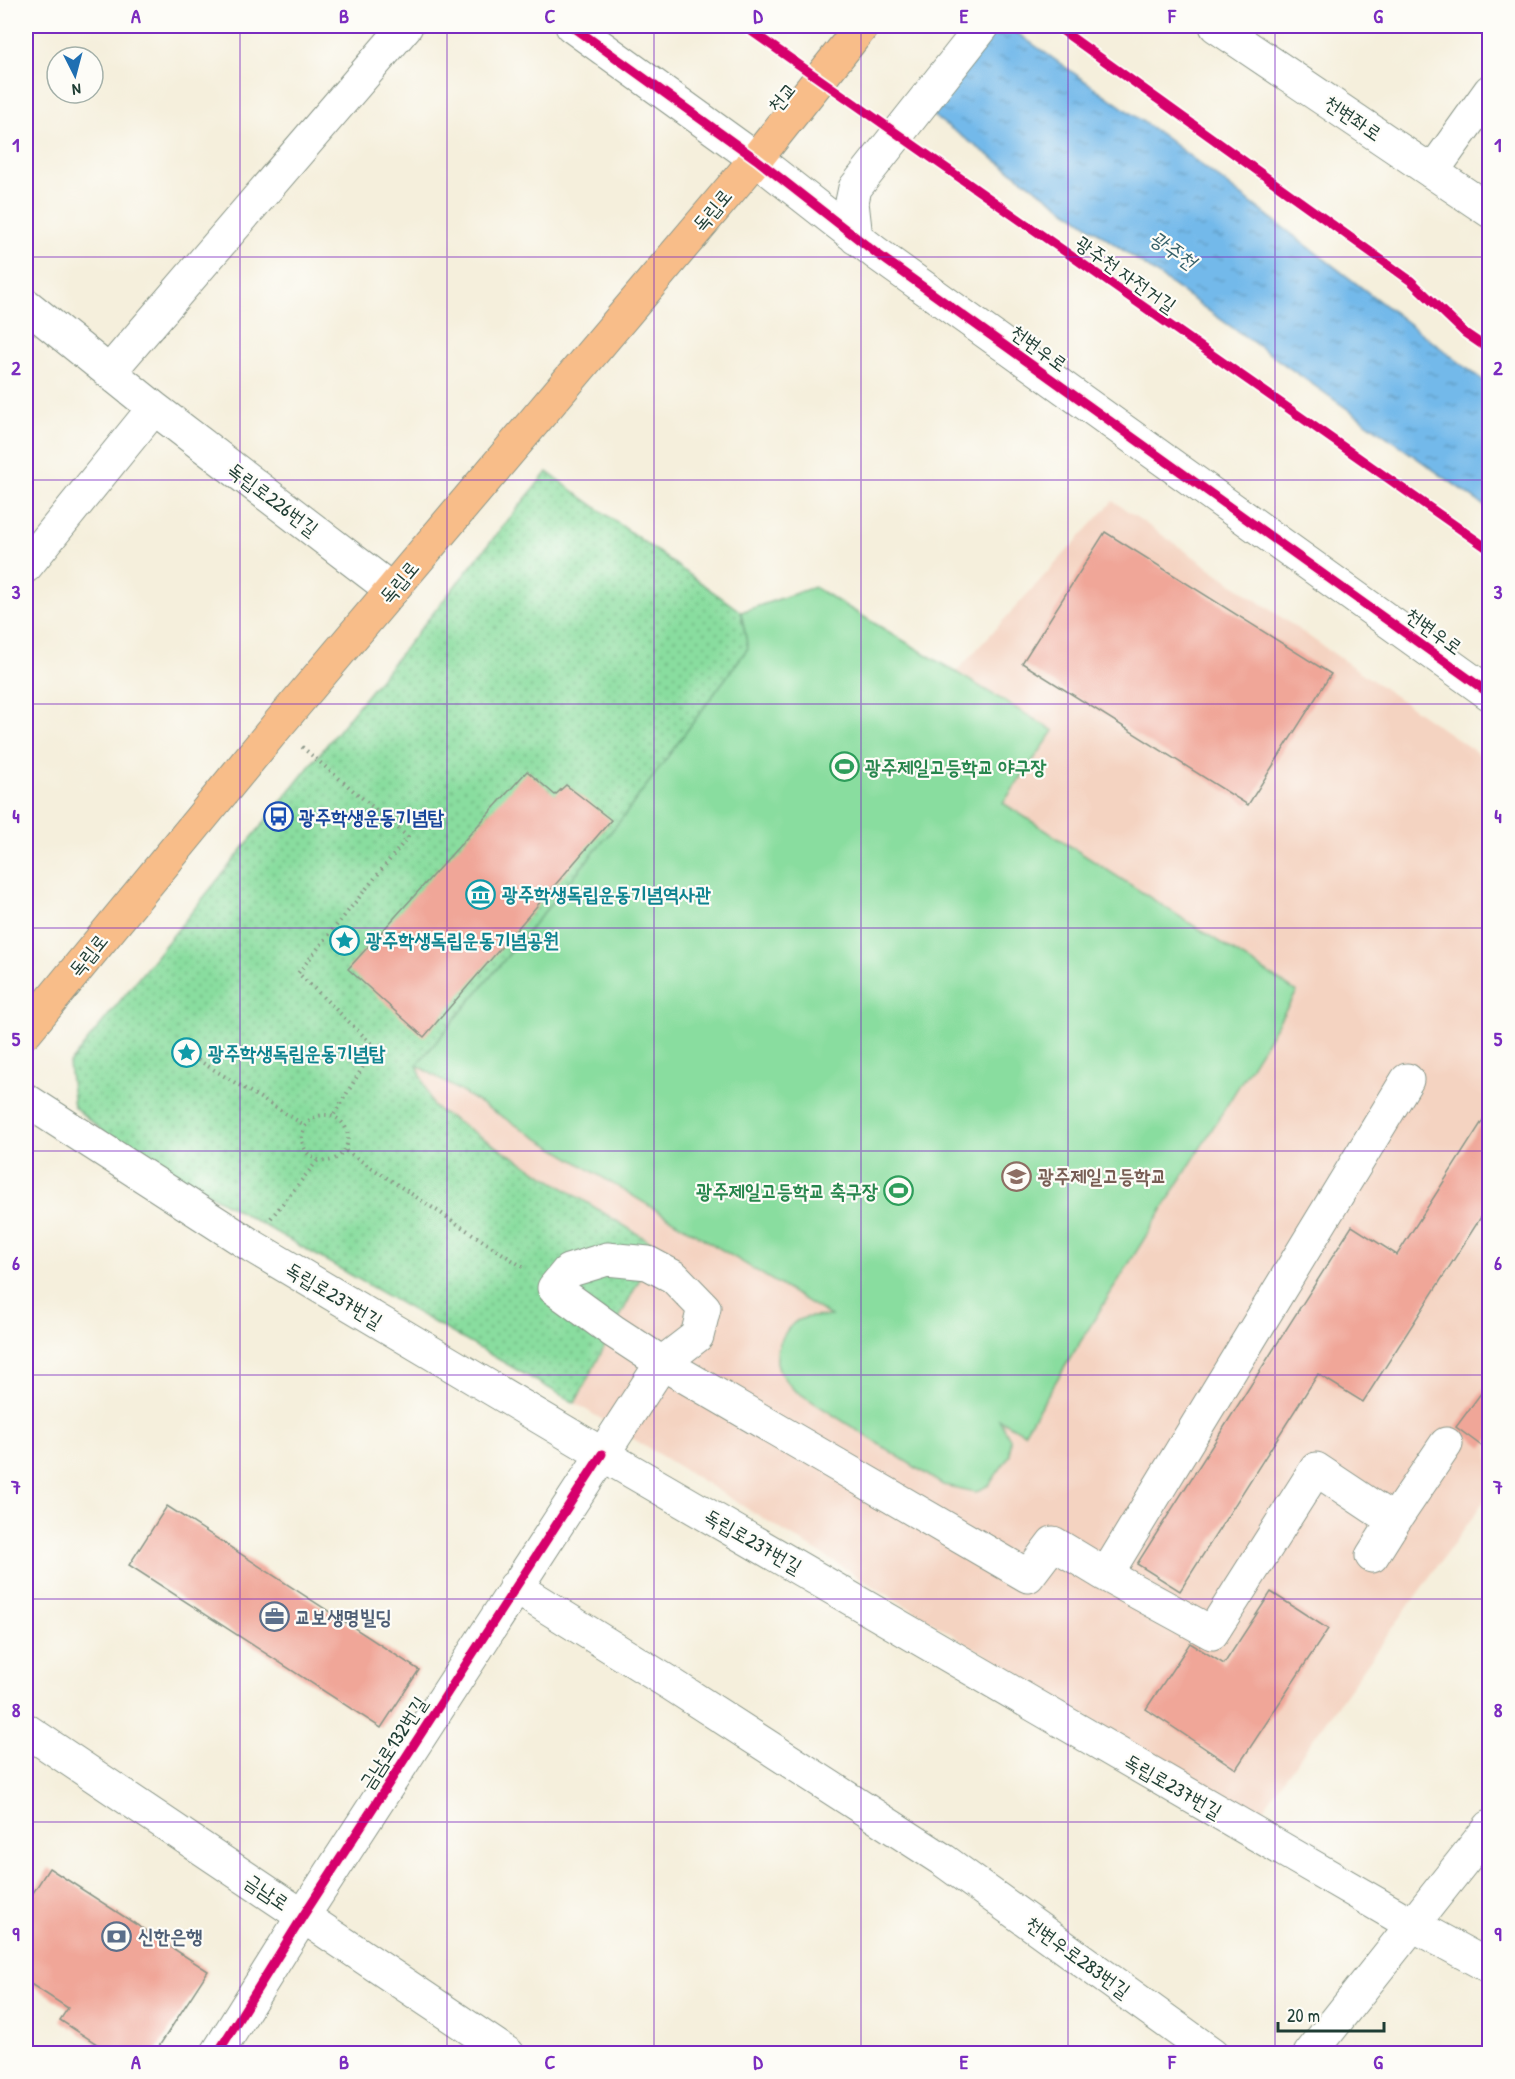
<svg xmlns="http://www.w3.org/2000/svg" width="1515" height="2079" font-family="'Patrick Hand','Poor Story',sans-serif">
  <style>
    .built { fill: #f4d3c1 }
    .green { fill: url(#green-dots); stroke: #548d6a; stroke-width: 1.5 }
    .pitch { fill: #89dd9f; stroke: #548d6a; stroke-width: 1.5 }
    .water { fill: url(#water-ripples); stroke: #497b8f; stroke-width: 1.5 }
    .pier { fill: #f5efdc }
    .building { fill: #f0a698 }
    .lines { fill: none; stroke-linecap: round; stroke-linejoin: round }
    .minor-casing { stroke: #8a9688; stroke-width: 35 }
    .major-casing { stroke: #8a9688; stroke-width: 35 }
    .path { stroke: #8a9688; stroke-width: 4; stroke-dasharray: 1.5 4.5; stroke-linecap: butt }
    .minor { stroke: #fff; stroke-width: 33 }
    .major { stroke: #f8bd89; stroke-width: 33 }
    .cycleway-casing { stroke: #fdfcf7; stroke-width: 13 }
    .cycleway { stroke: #d6006c; stroke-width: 9 }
    .grid { fill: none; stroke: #7b2cbf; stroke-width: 1.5; stroke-opacity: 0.55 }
    .labels { text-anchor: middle; stroke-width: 4.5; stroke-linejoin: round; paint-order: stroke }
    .street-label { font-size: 20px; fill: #1f3d34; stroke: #fdfcf7 }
    .leisure-label { font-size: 20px; font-weight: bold; fill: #27864d; stroke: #fdfcf7; text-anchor: start }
    .transit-label { font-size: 20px; font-weight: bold; fill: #164399; stroke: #fdfcf7; text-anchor: start }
    .culture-label { font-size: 20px; font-weight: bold; fill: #0d838f; stroke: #fdfcf7; text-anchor: start }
    .education-label { font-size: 20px; font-weight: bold; fill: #785e54; stroke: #fdfcf7; text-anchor: start }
    .service-label { font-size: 20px; font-weight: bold; fill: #4e5e75; stroke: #fdfcf7; text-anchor: start }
    .water-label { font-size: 21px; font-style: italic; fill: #38626b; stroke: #fdfcf7 }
    .neatline { fill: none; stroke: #7b2cbf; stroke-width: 2 }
    .grid-label { font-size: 20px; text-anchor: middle; font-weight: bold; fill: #7b2cbf }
  </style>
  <defs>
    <pattern id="green-dots" width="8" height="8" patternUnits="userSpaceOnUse" patternTransform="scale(1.5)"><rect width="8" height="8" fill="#89dd9f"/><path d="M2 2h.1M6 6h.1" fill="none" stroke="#6fb482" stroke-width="1.8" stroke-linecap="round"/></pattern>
    <pattern id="water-ripples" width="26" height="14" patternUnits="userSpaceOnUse" patternTransform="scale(1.5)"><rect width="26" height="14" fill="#73b9ea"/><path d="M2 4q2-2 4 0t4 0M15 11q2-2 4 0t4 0" fill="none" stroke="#5e98be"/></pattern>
  </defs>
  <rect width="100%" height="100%" fill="#fdfcf7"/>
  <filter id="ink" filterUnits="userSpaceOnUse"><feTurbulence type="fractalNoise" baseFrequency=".0167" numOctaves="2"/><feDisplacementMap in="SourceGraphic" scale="12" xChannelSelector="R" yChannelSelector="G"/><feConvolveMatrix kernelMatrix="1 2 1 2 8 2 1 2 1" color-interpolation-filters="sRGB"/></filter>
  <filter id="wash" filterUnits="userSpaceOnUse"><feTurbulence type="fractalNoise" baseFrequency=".008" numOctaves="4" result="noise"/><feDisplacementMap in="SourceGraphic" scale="24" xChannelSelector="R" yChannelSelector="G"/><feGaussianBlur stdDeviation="1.35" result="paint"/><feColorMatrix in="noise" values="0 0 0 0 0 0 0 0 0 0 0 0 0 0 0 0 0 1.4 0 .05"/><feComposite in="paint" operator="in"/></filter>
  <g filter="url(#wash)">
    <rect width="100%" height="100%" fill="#f5efdc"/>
    <path class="built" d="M1113 501 1489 761V1494L1255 1820 575 1403 657 1246 433 1107 417 1065 748 648 741 612 814 587 955 673Z"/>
    <path class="green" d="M547 472 741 612 748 648 624 816 417 1065 433 1107 657 1246 575 1403 111 1138 74 1107 69 1064Z"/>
    <path class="pitch" d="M814 587 1054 731 1003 803 1297 992 1024 1433 999 1419 1010 1439V1455L989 1485 976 1492 943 1485 794 1390C788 1383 779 1374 777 1363 775 1347 787 1322 804 1318 812 1316 823 1317 831 1316L417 1065 624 816 748 648 741 612Z"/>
    <path class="water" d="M806 26H1007L1166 138 1489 385V509Z"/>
    <path class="pier" d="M803 26H991L924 113Z"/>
    <g id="blocks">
      <path class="building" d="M1105 532 1331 674 1248 805 1022 663Z
        M527 771 555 795 566 785 611 820 424 1037 348 969Z
        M1490 1109V1203L1363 1402 1318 1374 1180 1591 1137 1564 1352 1226 1397 1255Z
        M1490 1381V1438L1483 1447 1456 1427Z
        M167 1506 419 1670 381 1728 129 1565Z
        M1271 1592 1328 1629 1236 1769 1146 1709 1190 1643 1224 1664Z
        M49 1868 208 1971 154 2054H112L60 2020 68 2008 26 1981V1889L33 1893Z"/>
    </g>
  </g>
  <g filter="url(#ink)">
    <use href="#blocks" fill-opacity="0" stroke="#8a9688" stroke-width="1.5"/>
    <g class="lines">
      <defs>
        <path id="minor" d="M572 26 756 159 876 253 1490 694
          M1216 26 1490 211
          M1432 172 1490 91
          M856 238 852 202 855 188 983 26
          M26 305 154 408 392 590
          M109 372 406 26
          M26 566 154 408
          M26 1100 252 1246 602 1454 1413 1925 1490 1967
          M607 1259 648 1263 674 1277 704 1308 697 1336 662 1363 613 1331 554 1288 568 1271Z
          M1372 1556 1394 1521
          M1106 1575 1212 1633 1316 1469 1394 1521 1446 1444
          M515 1587 671 1684 943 1860 1212 2054
          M26 1730 508 2054
          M217 2054 303 1916 662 1363 1028 1576 1053 1543 1106 1575 1407 1080
          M1310 2054 1490 1827"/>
        <path id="major" d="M26 1031 276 727 756 159 862 26"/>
      </defs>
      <use href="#minor" class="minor-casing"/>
      <use href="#major" class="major-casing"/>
      <path class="path" d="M302 747 408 837 298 973 375 1047 333 1116
        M198 1060 306 1126
        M302 1138a23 23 0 1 1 46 0a23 23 0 1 1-46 0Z
        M346 1151 526 1269
        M271 1218 318 1160"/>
      <use href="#minor" class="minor"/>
      <use href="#major" class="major"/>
      <defs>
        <path id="cycleway" d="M572 26 756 159 876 253 1490 694
          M744 26 1490 550
          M1056 26 1411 281 1465 333 1490 350
          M217 2054 303 1916 602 1454"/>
      </defs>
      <use href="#cycleway" class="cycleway-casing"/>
      <use href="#cycleway" class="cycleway"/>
    </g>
  </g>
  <path class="grid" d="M240 26V2054M447 26V2054M654 26V2054M861 26V2054M1068 26V2054M1275 26V2054M26 257H1490M26 480H1490M26 704H1490M26 928H1490M26 1151H1490M26 1375H1490M26 1599H1490M26 1822H1490"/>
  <defs>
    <symbol id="stadium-ring" viewBox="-11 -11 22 22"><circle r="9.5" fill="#fdfcf7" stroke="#2e9e5b" stroke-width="1.5"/><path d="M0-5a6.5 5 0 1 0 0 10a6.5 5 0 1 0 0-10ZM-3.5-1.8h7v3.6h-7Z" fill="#2e9e5b"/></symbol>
    <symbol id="bus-ring" viewBox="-11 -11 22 22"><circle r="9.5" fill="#fdfcf7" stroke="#1a4fb4" stroke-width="1.5"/><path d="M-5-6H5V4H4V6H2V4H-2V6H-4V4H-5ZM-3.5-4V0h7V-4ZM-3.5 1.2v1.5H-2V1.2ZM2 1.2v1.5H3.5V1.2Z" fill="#1a4fb4"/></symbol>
    <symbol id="museum-ring" viewBox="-11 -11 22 22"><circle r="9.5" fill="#fdfcf7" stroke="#0f9aa8" stroke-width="1.5"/><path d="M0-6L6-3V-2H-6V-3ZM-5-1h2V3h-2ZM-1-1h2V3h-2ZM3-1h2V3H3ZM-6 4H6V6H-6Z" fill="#0f9aa8"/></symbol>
    <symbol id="sight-ring" viewBox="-11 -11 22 22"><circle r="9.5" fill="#fdfcf7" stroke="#0f9aa8" stroke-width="1.5"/><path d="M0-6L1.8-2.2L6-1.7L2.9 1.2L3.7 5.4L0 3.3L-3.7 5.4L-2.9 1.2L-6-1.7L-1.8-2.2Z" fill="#0f9aa8"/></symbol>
    <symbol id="school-ring" viewBox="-11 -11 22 22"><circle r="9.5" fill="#fdfcf7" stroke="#8d6e63" stroke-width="1.5"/><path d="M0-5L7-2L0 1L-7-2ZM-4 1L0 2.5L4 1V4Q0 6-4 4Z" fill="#8d6e63"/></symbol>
    <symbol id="office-ring" viewBox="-11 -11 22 22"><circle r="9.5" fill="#fdfcf7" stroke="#5c6f8a" stroke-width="1.5"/><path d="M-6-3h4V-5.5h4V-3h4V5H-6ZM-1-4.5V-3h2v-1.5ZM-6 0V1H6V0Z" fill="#5c6f8a"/></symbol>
    <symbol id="bank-ring" viewBox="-11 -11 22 22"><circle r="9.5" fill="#fdfcf7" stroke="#5c6f8a" stroke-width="1.5"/><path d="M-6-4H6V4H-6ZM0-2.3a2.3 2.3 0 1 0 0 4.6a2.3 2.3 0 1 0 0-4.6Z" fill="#5c6f8a"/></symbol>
  </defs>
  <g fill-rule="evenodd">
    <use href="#stadium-ring" x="828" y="750" width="33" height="33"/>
    <use href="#bus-ring" x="262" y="800" width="33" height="33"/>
    <use href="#museum-ring" x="464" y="878" width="33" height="33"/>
    <use href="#sight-ring" x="328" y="924" width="33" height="33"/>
    <use href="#sight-ring" x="170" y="1036" width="33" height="33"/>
    <use href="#school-ring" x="1000" y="1160" width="33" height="33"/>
    <use href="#stadium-ring" x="882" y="1174" width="33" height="33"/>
    <use href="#office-ring" x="258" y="1600" width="33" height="33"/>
    <use href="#bank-ring" x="100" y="1920" width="33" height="33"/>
  </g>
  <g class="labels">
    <g class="street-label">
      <text transform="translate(782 97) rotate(-51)" y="7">천교</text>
      <text transform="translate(1353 118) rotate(34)" y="7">천변좌로</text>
      <text transform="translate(712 210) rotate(-50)" y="7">독립로</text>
      <text transform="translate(1126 274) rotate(35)" y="7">광주천 자전거길</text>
      <text transform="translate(1039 348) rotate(36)" y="7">천변우로</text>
      <text transform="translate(273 499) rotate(37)" y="7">독립로226번길</text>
      <text transform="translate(399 582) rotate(-50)" y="7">독립로</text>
      <text transform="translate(1434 631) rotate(36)" y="7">천변우로</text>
      <text transform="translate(88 955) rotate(-51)" y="7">독립로</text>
      <text transform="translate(334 1295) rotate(31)" y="7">독립로237번길</text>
      <text transform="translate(753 1541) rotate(30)" y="7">독립로237번길</text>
      <text transform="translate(393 1743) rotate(-57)" y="7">금남로132번길</text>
      <text transform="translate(1173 1786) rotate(30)" y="7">독립로237번길</text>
      <text transform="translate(267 1892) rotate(34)" y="7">금남로</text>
      <text transform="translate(1078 1957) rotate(36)" y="7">천변우로283번길</text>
    </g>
    <g class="leisure-label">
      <text x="865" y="774">광주제일고등학교 야구장</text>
      <text x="878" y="1198" text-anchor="end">광주제일고등학교 축구장</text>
    </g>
    <g class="transit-label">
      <text x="299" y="824">광주학생운동기념탑</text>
    </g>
    <g class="culture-label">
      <text x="502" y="901">광주학생독립운동기념역사관</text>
      <text x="366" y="947">광주학생독립운동기념공원</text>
      <text x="208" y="1060">광주학생독립운동기념탑</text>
    </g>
    <g class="education-label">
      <text x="1038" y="1183">광주제일고등학교</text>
    </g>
    <g class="service-label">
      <text x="295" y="1624">교보생명빌딩</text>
      <text x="138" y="1943">신한은행</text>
    </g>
    <g class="water-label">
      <text transform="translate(1173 250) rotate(35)" y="7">광주천</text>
    </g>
  </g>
  <rect width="1515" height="2079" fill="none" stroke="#fdfcf7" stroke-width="66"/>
  <g transform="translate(75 75) rotate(174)"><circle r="28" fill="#fdfcf7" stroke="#a4b0a9" stroke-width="1.5"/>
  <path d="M0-4.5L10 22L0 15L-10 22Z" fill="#1f6fb2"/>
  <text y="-9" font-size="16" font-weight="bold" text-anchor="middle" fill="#1f3d34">N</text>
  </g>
  <path d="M1278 2022v9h106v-9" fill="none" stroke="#1f3d34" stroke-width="3"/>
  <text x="1287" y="2022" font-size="18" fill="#1f3d34" stroke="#fdfcf7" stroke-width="4.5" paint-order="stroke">20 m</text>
  <rect x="33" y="33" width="1449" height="2013" class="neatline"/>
  <g class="grid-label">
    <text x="136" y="23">A</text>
    <text x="344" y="23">B</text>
    <text x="550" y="23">C</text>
    <text x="758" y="23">D</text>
    <text x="964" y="23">E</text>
    <text x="1172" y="23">F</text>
    <text x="1378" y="23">G</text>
    <text x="16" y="152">1</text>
    <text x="1498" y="152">1</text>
    <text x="16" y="375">2</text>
    <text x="1498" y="375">2</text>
    <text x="16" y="599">3</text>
    <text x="1498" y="599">3</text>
    <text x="16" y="823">4</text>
    <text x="1498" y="823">4</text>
    <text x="16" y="1046">5</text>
    <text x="1498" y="1046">5</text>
    <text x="16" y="1270">6</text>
    <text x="1498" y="1270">6</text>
    <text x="16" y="1494">7</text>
    <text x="1498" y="1494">7</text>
    <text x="16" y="1717">8</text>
    <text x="1498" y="1717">8</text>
    <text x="16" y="1941">9</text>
    <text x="1498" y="1941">9</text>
    <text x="136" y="2069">A</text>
    <text x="344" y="2069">B</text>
    <text x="550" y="2069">C</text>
    <text x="758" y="2069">D</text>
    <text x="964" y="2069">E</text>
    <text x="1172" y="2069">F</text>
    <text x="1378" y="2069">G</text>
  </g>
</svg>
